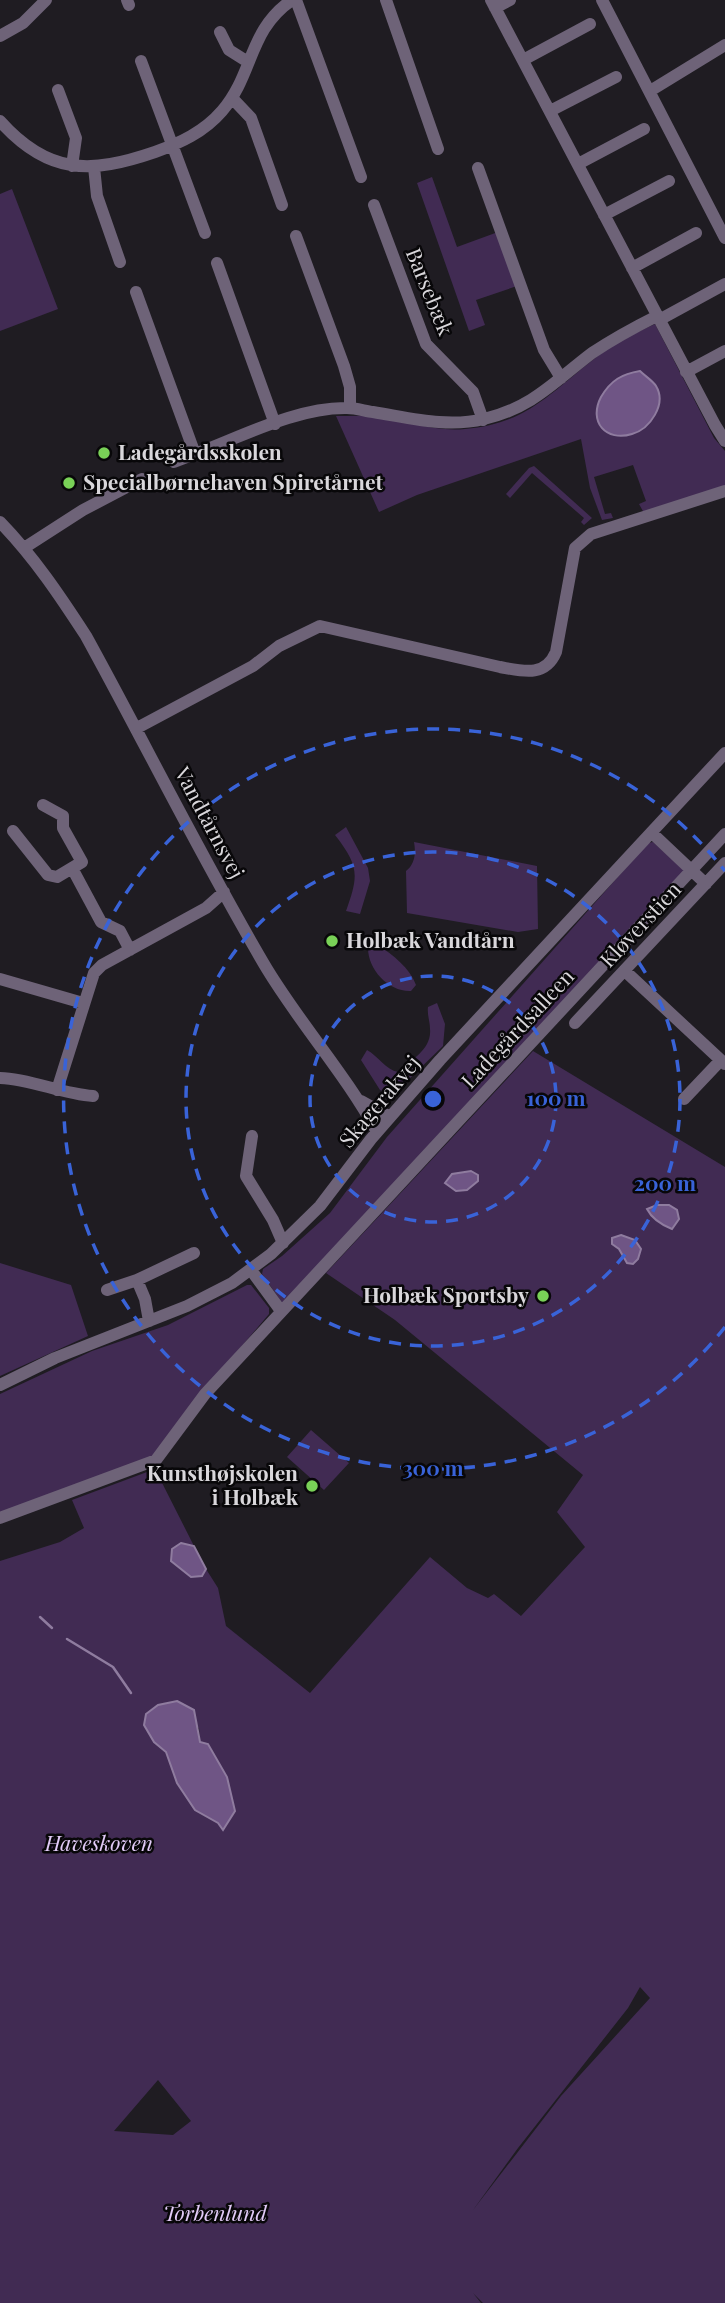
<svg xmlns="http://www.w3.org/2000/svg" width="725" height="2303" font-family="'Playfair Display',serif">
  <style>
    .green { fill: #412b53; fill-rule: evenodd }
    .water { fill: #6f5585; stroke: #8f7c9f; stroke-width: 2 }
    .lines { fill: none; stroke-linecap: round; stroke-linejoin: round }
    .stream { stroke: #8f7c9f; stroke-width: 2.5 }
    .minor { stroke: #6e6378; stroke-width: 12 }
    .ring { fill: none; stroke: #3963d8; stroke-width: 3.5; stroke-dasharray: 12 9 }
    .poi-dot { fill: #79d157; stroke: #080709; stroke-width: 2.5 }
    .labels { text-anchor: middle; stroke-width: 5; stroke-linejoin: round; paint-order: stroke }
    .street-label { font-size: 21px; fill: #d9d7db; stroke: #080709 }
    .poi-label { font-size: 21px; font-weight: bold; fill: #d9d7db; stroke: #080709; text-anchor: start }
    .park-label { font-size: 21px; font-style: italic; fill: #e2cbf8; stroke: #080709 }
    .centre { fill: #3963d8; stroke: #080709; stroke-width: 3.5 }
    .ring-label { font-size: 21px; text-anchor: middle; font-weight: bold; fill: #3963d8; stroke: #080709; stroke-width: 5; stroke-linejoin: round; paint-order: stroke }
  </style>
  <rect width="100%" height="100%" fill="#1f1c22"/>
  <path class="green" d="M432 177 457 247 498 232 517 286 476 300 485 325 469 331 417 183Z
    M12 189 58 309 0 331V194Z
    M655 324 714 438 725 451V486L644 513 639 504 646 501 633 465 594 477 605 514 611 513 613 518 602 520 590 488 581 439 417 495 379 512 336 416C351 416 365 415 379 417 408 421 435 432 465 429 526 424 549 394 594 359 613 344 633 334 655 324Z
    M534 466 592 518 584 525 581 522 584 518 532 473 510 498 506 494 529 468Z
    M346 827 368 868 370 881 360 914 346 911C359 875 359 866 335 835Z
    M414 842 537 866 538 929 518 932 407 913 406 871C415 864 416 853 414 842Z
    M653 842 686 872 283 1304 262 1274 263 1269 282 1256 330 1213 387 1137 648 843Z
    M378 945C393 955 410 968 416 985L411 991C389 992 368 970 368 948Z
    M437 1003 445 1024 443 1046 407 1081 388 1094 380 1090 361 1060 367 1050C378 1056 386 1070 398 1072 411 1060 432 1049 430 1029 430 1021 427 1015 428 1007Z
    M533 1051 725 1167V2303H483L473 2293 481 2303H0V1561L60 1542 84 1528 72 1500 155 1469 194 1546 182 1543 202 1576 206 1569 218 1588 226 1626 310 1693 430 1557 467 1588 488 1598 494 1594 521 1616 585 1547 557 1512 583 1475 395 1320 326 1273ZM158 1705 199 1728 200 1742 222 1829 218 1823 195 1810 177 1783 166 1751 144 1725 146 1714ZM640 1987 650 1998 561 2096 473 2210 518 2148 628 2008ZM158 2080 191 2121 173 2135 114 2131Z
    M0 1263 71 1285 88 1336 0 1376Z
    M247 1285H251L269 1308V1314L218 1374 163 1450 147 1461 0 1515V1394L92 1351 168 1325Z
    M311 1430 349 1463 324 1490 287 1457Z"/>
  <path class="water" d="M640 371C645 376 653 381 656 386 667 404 650 429 632 434 606 442 588 422 601 397 611 380 622 374 640 371Z
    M471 1171 478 1175V1181L467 1190 456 1191 445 1183 452 1174Z
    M657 1205H669L677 1210 679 1219 672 1229C662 1225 652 1219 647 1209Z
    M621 1235 635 1240 641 1249 638 1259 633 1264 627 1263 619 1249 612 1244V1238Z
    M181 1543 194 1546 206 1569 202 1576 191 1577 171 1561 172 1549Z
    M177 1701 194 1710 200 1742 208 1744 227 1777 235 1811 223 1830 218 1823 195 1810 177 1783 166 1752 154 1742 144 1725 146 1714 158 1705Z"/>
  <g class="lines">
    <path class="stream" d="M40 1617 52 1628
      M67 1639 113 1667 131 1693"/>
    <path class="minor" d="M127 0 129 5
      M296 0 361 177
      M386 0 438 149
      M491 0 715 425 725 441
      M602 0 725 238
      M495 8 510 0
      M220 32 229 50 248 62
      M0 36 23 23 46 0
      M523 60 590 24
      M141 61 205 233
      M58 90 76 138 72 166
      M650 91 725 45
      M232 98 251 118 282 205
      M550 111 616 77
      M0 121C48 175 91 174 155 152 180 143 204 132 222 111 254 74 248 30 292 0
      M578 164 644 129
      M94 167 97 196 120 262
      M478 168 544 350 561 378
      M374 205 426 344 473 392 483 420
      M604 215 669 181
      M296 236 344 366 350 387V407
      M217 263 275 424
      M632 268 696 233
      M136 292 195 454C241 437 297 407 347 408 356 408 365 411 373 412 411 418 447 428 484 419 532 408 555 381 592 353 613 339 635 327 657 316
      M659 320 725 284
      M686 372 725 351
      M174 462 195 454
      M0 522C34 557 60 596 86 636 147 747 203 861 267 969 301 1025 346 1075 377 1132
      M24 548 83 510 142 479
      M137 728 253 666 279 646 320 626 500 667C522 671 545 678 556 652L575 548 591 534 725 491
      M43 805 63 816V828L82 862 72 868 101 922 120 931 130 950
      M13 831 48 875 57 877 72 868
      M652 833 706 884
      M625 971 725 1064
      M0 979 83 1003
      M575 1023 725 863
      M0 1078C32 1079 61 1094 93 1096
      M57 1090 94 973 102 965 206 908 224 892
      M684 1099 721 1060
      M361 1101 390 1117
      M252 1136 246 1176 273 1220 283 1243
      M251 1270 281 1311
      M137 1280 145 1299 149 1321
      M107 1290 137 1280 194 1253
      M0 1385 55 1358 187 1306 232 1283 271 1254 320 1206 371 1139 440 1060 725 753
      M0 1518 156 1460 205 1394 725 834"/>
  </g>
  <g class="ring">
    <circle cx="433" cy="1099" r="123"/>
    <circle cx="433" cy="1099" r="247"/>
    <path d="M725 1327A370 370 0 1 1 725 871"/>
  </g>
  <g class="poi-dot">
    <circle cx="104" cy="453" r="7"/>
    <circle cx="69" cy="483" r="7"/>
    <circle cx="332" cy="941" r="7"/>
    <circle cx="543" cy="1296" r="7"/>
    <circle cx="312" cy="1486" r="7"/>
  </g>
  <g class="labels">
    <g class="street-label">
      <text transform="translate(429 292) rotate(68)" y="7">Barsebæk</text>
      <text transform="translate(209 823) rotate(62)" y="7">Vandtårnsvej</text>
      <text transform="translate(641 925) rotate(-47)" y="7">Kløverstien</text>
      <text transform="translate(518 1029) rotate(-47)" y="7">Ladegårdsalleen</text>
      <text transform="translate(380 1102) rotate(-50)" y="7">Skagerakvej</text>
    </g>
    <g class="poi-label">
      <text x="118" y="460">Ladegårdsskolen</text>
      <text x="83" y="490">Specialbørnehaven Spiretårnet</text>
      <text x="346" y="948">Holbæk Vandtårn</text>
      <text x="529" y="1303" text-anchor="end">Holbæk Sportsby</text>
      <text x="298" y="1481" text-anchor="end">Kunsthøjskolen<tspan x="298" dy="24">i Holbæk</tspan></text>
    </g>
    <g class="park-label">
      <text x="99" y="1851">Haveskoven</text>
      <text x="215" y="2221">Torbenlund</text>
    </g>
  </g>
  <circle cx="433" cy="1099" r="10" class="centre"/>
  <g class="ring-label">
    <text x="556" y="1106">100 m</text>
    <text x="665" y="1191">200 m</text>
    <text x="433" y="1476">300 m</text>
  </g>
</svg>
